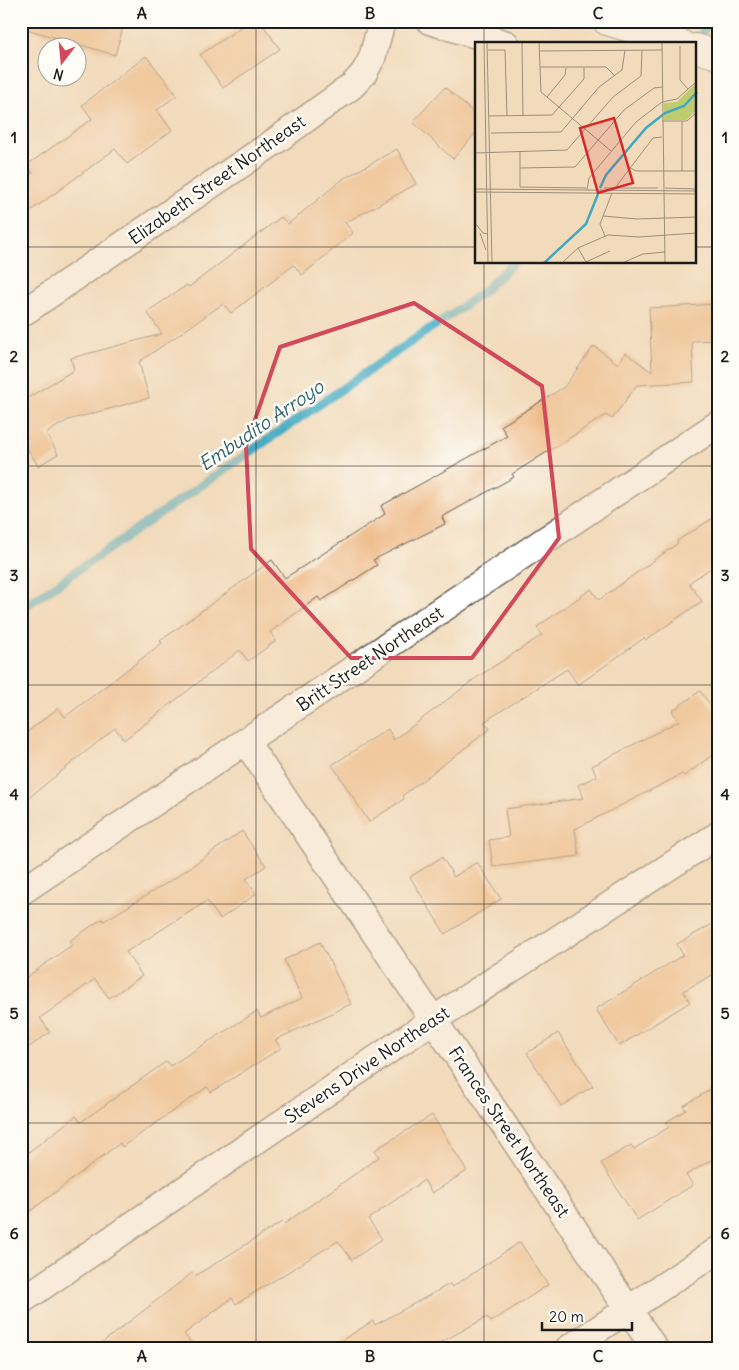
<svg xmlns="http://www.w3.org/2000/svg" width="739" height="1370" font-family="Delius,sans-serif">
  <style>
    .lines { fill: none; stroke-linecap: round; stroke-linejoin: round }
    .stream { stroke: #41a8c1; stroke-width: 9 }
    .building { fill: #edb37b }
    .street-casing { stroke: #675f54; stroke-width: 29 }
    .secondary-casing { stroke: #675f54; stroke-width: 30 }
    .street { stroke: #fff; stroke-width: 26 }
    .secondary { stroke: #fff; stroke-width: 28 }
    .marked { fill: none; stroke: #d1495b; stroke-width: 4; stroke-linejoin: round }
    .grid { fill: none; stroke: #1c1c1c; stroke-width: 1; stroke-opacity: 0.55 }
    .labels { text-anchor: middle; stroke-width: 5; stroke-linejoin: round; paint-order: stroke }
    .street-label { font-size: 18px; fill: #1c1c1c; stroke: #fdfcf7 }
    .water-label { font-size: 19px; font-style: italic; fill: #2e626e; stroke: #fdfcf7 }
    .inset-river { fill: none; stroke: #41a8c1; stroke-width: 2.5 }
    .inset-road { fill: none; stroke: #9c8f7b; stroke-width: 1 }
    .view { fill: #d62828; fill-opacity: 0.15; stroke: #d62828; stroke-width: 2.5 }
    .inset-edge { fill: none; stroke: #1c1c1c; stroke-width: 2.5 }
    .neatline { fill: none; stroke: #1c1c1c; stroke-width: 2 }
    .grid-label { font-size: 16px; text-anchor: middle; font-weight: bold; fill: #1c1c1c }
  </style>
  <rect width="100%" height="100%" fill="#fdfcf7"/>
  <filter id="ink" filterUnits="userSpaceOnUse"><feTurbulence type="fractalNoise" baseFrequency=".02" numOctaves="2"/><feDisplacementMap in="SourceGraphic" scale="10" xChannelSelector="R" yChannelSelector="G"/><feConvolveMatrix kernelMatrix="1 2 1 2 8 2 1 2 1" color-interpolation-filters="sRGB"/></filter>
  <filter id="wash" filterUnits="userSpaceOnUse"><feTurbulence type="fractalNoise" baseFrequency=".0096" numOctaves="4" result="noise"/><feDisplacementMap in="SourceGraphic" scale="20" xChannelSelector="R" yChannelSelector="G"/><feGaussianBlur stdDeviation="1.12" result="paint"/><feColorMatrix in="noise" values="0 0 0 0 0 0 0 0 0 0 0 0 0 0 0 0 0 1.4 0 .05"/><feComposite in="paint" operator="in"/></filter>
  <g filter="url(#wash)">
    <rect width="100%" height="100%" fill="#f2dbbb"/>
    <g class="lines">
      <path class="stream" d="M694 44 710 21
        M21 609 482 293 514 262"/>
    </g>
    <g id="blocks">
      <path class="building" d="M24 21H125L115 55 23 28Z
        M250 21H260L280 49 223 88 200 55Z
        M146 56 177 95 157 110 172 130 127 164 115 149 21 218V179L33 173 27 165 92 119 82 105Z
        M445 87 476 115V133L453 159 413 122Z
        M397 149 416 184 345 223 353 233 302 275 294 265 231 313 223 304 139 362 149 398 68 420 46 433 58 454 38 466 26 446 21 449V391L26 399 74 370 71 358 162 334 147 312 187 285 189 287 281 217 288 224 343 179Z
        M718 304V340L692 341 694 382 637 385 612 419 606 415 512 474 514 477 442 517 445 524 373 560 377 565 321 601 318 597 270 632 276 641 248 661 240 650 124 740 115 728 21 804V737L58 708 65 717 162 643 160 641 272 560 285 578 385 514 381 506 507 436 501 426 564 387 594 346 618 364 626 353 652 372 649 308Z
        M718 515V563L689 583 702 601 646 640 644 638 578 685 567 669 484 722 490 729 402 796 404 799 369 822 332 765 388 729 394 740 476 678 542 635 537 627 591 589 599 600 678 543 677 541Z
        M700 691 718 715V751L684 776 682 774 575 829 579 856 493 867 489 840 509 837 505 809 584 798 578 785 597 776 592 766 679 721 672 711Z
        M242 831 266 866 246 879 256 894 220 919 207 901 126 952 142 976 109 998 95 979 40 1018 50 1032 21 1053V981L72 945 69 941 102 919 104 921 175 878Z
        M442 857 454 877 477 862 501 899 445 934 410 877Z
        M718 921V972L683 991 690 1002 619 1046 596 1009 683 955 677 944Z
        M320 942 351 1004 275 1040 281 1048 211 1092 207 1087 122 1147 120 1143 21 1218V1158L76 1116 81 1122 167 1061 170 1066 257 1011 261 1018 302 998 284 960Z
        M558 1033 593 1086 561 1106 527 1053Z
        M718 1085V1156L686 1175 693 1185 637 1220 601 1163 631 1145 634 1149 669 1127 666 1122 686 1110 683 1106Z
        M432 1115 467 1171 432 1193 424 1180 368 1219 382 1239 352 1260 338 1241 236 1304 232 1298 184 1334 196 1349H94L192 1273 195 1276 282 1222 284 1224 379 1157 375 1150Z
        M520 1242 548 1285 491 1322 487 1317 429 1349H328L373 1321 375 1325 450 1284 452 1287Z"/>
    </g>
  </g>
  <g filter="url(#ink)">
    <use href="#blocks" fill-opacity="0" stroke="#675f54" stroke-width="1"/>
    <g class="lines">
      <defs>
        <path id="street" d="M430 21 506 44
          M21 314 274 142 352 86 364 73 372 58 382 21
          M246 742 655 1349
          M21 892 718 424
          M21 1301 433 1020 718 835
          M568 1349 718 1250"/>
        <path id="secondary" d="M607 21 681 44
          M695 48 718 55"/>
      </defs>
      <use href="#street" class="street-casing"/>
      <use href="#secondary" class="secondary-casing"/>
      <use href="#street" class="street"/>
      <use href="#secondary" class="secondary"/>
    </g>
  </g>
  <path d="M0 0H739V1370H0ZM414 303 542 386 559 538 472 658H351L251 549 246 446 280 347Z" fill="#f2dbbb" fill-opacity=".55" fill-rule="evenodd"/>
  <path class="marked" d="M414 303 542 386 559 538 472 658H351L251 549 246 446 280 347Z"/>
  <path class="grid" d="M256 21V1349M484 21V44M21 247H477M695 247H718M484 262V1349M21 466H718M21 685H718M21 904H718M21 1123H718"/>
  <g class="labels">
    <g class="street-label">
      <text transform="translate(217 180) rotate(-35)" y="6">Elizabeth Street Northeast</text>
      <text transform="translate(370 659) rotate(-34)" y="6">Britt Street Northeast</text>
      <text transform="translate(367 1065) rotate(-34)" y="6">Stevens Drive Northeast</text>
      <text transform="translate(509 1132) rotate(56)" y="6">Frances Street Northeast</text>
    </g>
    <g class="water-label">
      <text transform="translate(261 425) rotate(-34)" y="7">Embudito Arroyo</text>
    </g>
  </g>
  <g transform="translate(475 42)">
    <rect width="221" height="221" fill="#f2dbbb"/>
    <path d="M221 41V68L212 78H189V61L202 60Z" fill="#bfcc6e"/>
    <path class="inset-river" d="M125 146 131 133 171 86 190 71 209 64 222 50M69 221 111 182 123 152"/>
    <path class="inset-road" d="M9 0 13 221M12 0 17 221M47 0 48 74M64 0 66 50 136 109M187 0 190 221M205 4V38L213 47M13 8H30L32 74M64 9 187 8M65 25H131L139 33M72 55 90 33 91 26M14 74 77 73 109 37V25M187 79H212L222 70M207 79V129M16 91 86 90 124 45 147 28 150 8M0 111 92 108 138 55 166 34 167 8M154 125 161 129H222M45 126 100 125 149 68 179 46 187 45M45 145 111 146M45 145V109M129 146H183M140 146 178 96 187 95M190 146 222 147M0 147 222 149M112 148 114 136 161 80 187 60 202 57 222 39M0 150 222 152M128 174 162 177 222 175M0 181 8 191 13 192M5 191 11 208M130 194 125 182 137 151M103 206 111 220M111 220 135 209M87 221 103 206 133 193 164 195 222 191M147 221 168 212 190 210"/>
    <path class="view" d="M139 76 158 141 123 151 105 86Z"/>
    <rect width="221" height="221" class="inset-edge"/>
  </g>
  <rect width="739" height="1370" fill="none" stroke="#fdfcf7" stroke-width="55"/>
  <g transform="translate(62 62) rotate(196)"><circle r="24" fill="#fdfcf7" stroke="#a3a29f"/>
  <path d="M0-4L9 19L0 12L-9 19Z" fill="#d1495b"/>
  <text y="-8" font-size="14" font-weight="bold" text-anchor="middle" fill="#1c1c1c">N</text>
  </g>
  <path d="M542 1322v8h90v-8" fill="none" stroke="#1c1c1c" stroke-width="2.5"/>
  <text x="549" y="1322" font-size="15" fill="#1c1c1c" stroke="#fdfcf7" stroke-width="4" paint-order="stroke">20 m</text>
  <rect x="28" y="28" width="684" height="1314" class="neatline"/>
  <g class="grid-label">
    <text x="142" y="19">A</text>
    <text x="370" y="19">B</text>
    <text x="598" y="19">C</text>
    <text x="14" y="143">1</text>
    <text x="725" y="143">1</text>
    <text x="14" y="362">2</text>
    <text x="725" y="362">2</text>
    <text x="14" y="581">3</text>
    <text x="725" y="581">3</text>
    <text x="14" y="800">4</text>
    <text x="725" y="800">4</text>
    <text x="14" y="1019">5</text>
    <text x="725" y="1019">5</text>
    <text x="14" y="1239">6</text>
    <text x="725" y="1239">6</text>
    <text x="142" y="1362">A</text>
    <text x="370" y="1362">B</text>
    <text x="598" y="1362">C</text>
  </g>
</svg>
